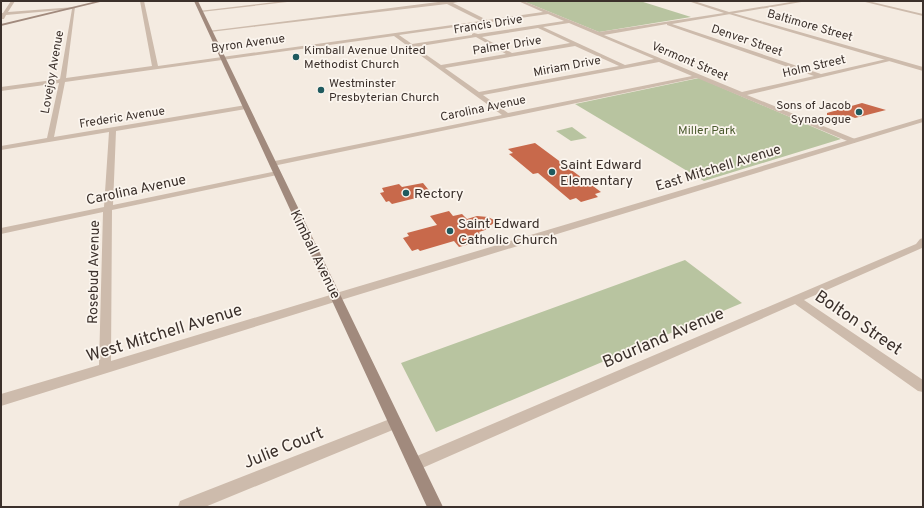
<svg xmlns="http://www.w3.org/2000/svg" width="924" height="508" font-family="Overpass,sans-serif">
  <style>
    .green { fill: #b8c4a0 }
    .building { fill: #c8694b }
    .lines { fill: none; stroke-linecap: round; stroke-linejoin: round }
    .minor { fill: #cdbbac; fill-rule: evenodd }
    .tertiary { fill: #cdbbac; fill-rule: evenodd }
    .secondary { fill: #a18a7d; fill-rule: evenodd }
    .poi-dot { fill: #1f5a5e; stroke: #fbf5ee; stroke-width: 1.5 }
    .labels { text-anchor: middle; stroke-width: 3.5; stroke-linejoin: round; paint-order: stroke }
    .far-street-label { font-size: 12px; fill: #3b302b; stroke: #fbf5ee }
    .far-poi-label { font-size: 12px; fill: #3b302b; stroke: #fbf5ee; text-anchor: start }
    .far-park-label { font-size: 12px; fill: #4a5a2e; stroke: #fbf5ee }
    .poi-label { font-size: 14px; fill: #3b302b; stroke: #fbf5ee; text-anchor: start }
    .street-label { font-size: 14px; fill: #3b302b; stroke: #fbf5ee }
    .near-street-label { font-size: 17px; fill: #3b302b; stroke: #fbf5ee }
  </style>
  <rect width="100%" height="100%" fill="#f4ebe1"/>
  <path class="green" d="M523 1H640L691 17 599 32Z
    M699 78 841 139 704 181 575 104Z
    M572 127 587 138 571 141 556 131Z
    M685 260 742 303 436 432 401 363Z"/>
  <path class="building" d="M862 103 886 110 855 118 850 116 827 115V113Z
    M535 143 601 192 595 194 598 197 581 202 576 198 570 200 538 173 533 174 509 154 513 153 508 149Z
    M423 183 432 194 392 204 389 201 386 202 380 193 384 192 382 188 399 184 402 187Z
    M449 211 453 216 462 214 467 219 477 216 488 217 496 221 485 230 479 232 483 237 468 242 470 244 459 247 454 241 420 251 418 249 412 251 403 238 409 236 407 233 437 225 430 216Z"/>
  <g class="lines">
    <path class="minor" d="M11 1H15L8 12 75 7 66 78 152 66 140 1H144L158 66 481 21 447 4 210 32 208 31 446 1H463L453 3 487 20 543 12 518 1H523L599 32 724 13 688 1H694L729 12 797 1H807L672 24 821 74 891 58 894 60 747 95 855 139V143H852L697 78 273 166 269 164 270 162 502 115 394 36 65 82 54 137 246 105 249 107 246 109 116 131 113 205 277 171 281 173 277 175 112 210 111 361 337 293 341 294 343 297 341 300 1 406V394L99 365 103 212 1 234V228L104 207 109 132 1 150V146L47 138 59 83 1 91V87L60 79 72 9 6 15 4 19H1V13H3ZM548 14 564 21 478 34 474 33 472 34V35L412 44 399 35ZM569 23 654 59 625 65 543 27ZM667 24V25L814 76 742 92 604 35ZM538 28 570 43 512 53 482 37ZM476 37 506 54 441 65 415 47ZM575 46 619 66 479 92 445 68ZM659 62 692 76 508 113 483 95Z
      M283 1H296L201 12 199 11Z
      M861 1H868L923 14V16Z
      M923 238 922 248 804 300 923 380V392L918 391 795 304 420 469 415 471 410 469 408 464 410 459 916 244 920 239Z
      M395 417 400 419 402 423 400 427 205 507H178L180 501Z"/>
    <path class="tertiary" d="M729 12 923 67V71L729 14Z
      M923 118V122L341 300H333L331 297 333 294Z"/>
    <path class="secondary" d="M97 1H104L1 26V24Z
      M194 1H198L443 507H427Z"/>
  </g>
  <g class="poi-dot">
    <circle cx="296" cy="57" r="4"/>
    <circle cx="321" cy="90" r="4"/>
    <circle cx="859" cy="112" r="4"/>
    <circle cx="552" cy="172" r="4"/>
    <circle cx="406" cy="193" r="4"/>
    <circle cx="450" cy="231" r="4"/>
  </g>
  <g class="labels">
    <g class="far-street-label">
      <text transform="translate(488 24) rotate(-9)" y="4">Francis Drive</text>
      <text transform="translate(810 25) rotate(16)" y="4">Baltimore Street</text>
      <text transform="translate(747 40) rotate(19)" y="4">Denver Street</text>
      <text transform="translate(248 43) rotate(-8)" y="4">Byron Avenue</text>
      <text transform="translate(507 45) rotate(-9)" y="4">Palmer Drive</text>
      <text transform="translate(690 61) rotate(23)" y="4">Vermont Street</text>
      <text transform="translate(567 66) rotate(-11)" y="4">Miriam Drive</text>
      <text transform="translate(814 66) rotate(-13)" y="4">Holm Street</text>
      <text transform="translate(52 72) rotate(-80)" y="4">Lovejoy Avenue</text>
      <text transform="translate(483 108) rotate(-12)" y="4">Carolina Avenue</text>
      <text transform="translate(122 117) rotate(-9)" y="4">Frederic Avenue</text>
    </g>
    <g class="far-poi-label">
      <text x="304" y="54">Kimball Avenue United<tspan x="304" dy="14">Methodist Church</tspan></text>
      <text x="329" y="87">Westminster<tspan x="329" dy="14">Presbyterian Church</tspan></text>
      <text x="851" y="109" text-anchor="end">Sons of Jacob<tspan x="851" dy="14">Synagogue</tspan></text>
    </g>
    <g class="far-park-label">
      <text x="707" y="134">Miller Park</text>
    </g>
    <g class="poi-label">
      <text x="560" y="169">Saint Edward<tspan x="560" dy="16">Elementary</tspan></text>
      <text x="414" y="198">Rectory</text>
      <text x="458" y="228">Saint Edward<tspan x="458" dy="16">Catholic Church</tspan></text>
    </g>
    <g class="street-label">
      <text transform="translate(718 167) rotate(-17)" y="5">East Mitchell Avenue</text>
      <text transform="translate(136 189) rotate(-12)" y="5">Carolina Avenue</text>
      <text transform="translate(316 254) rotate(64)" y="5">Kimball Avenue</text>
      <text transform="translate(93 272) rotate(-89)" y="5">Rosebud Avenue</text>
    </g>
    <g class="near-street-label">
      <text transform="translate(859 322) rotate(34)" y="6">Bolton Street</text>
      <text transform="translate(164 332) rotate(-17)" y="6">West Mitchell Avenue</text>
      <text transform="translate(663 337) rotate(-23)" y="6">Bourland Avenue</text>
      <text transform="translate(283 447) rotate(-22)" y="6">Julie Court</text>
    </g>
  </g>
  <rect width="924" height="508" fill="none" stroke="#3b302b" stroke-width="4"/>
</svg>
